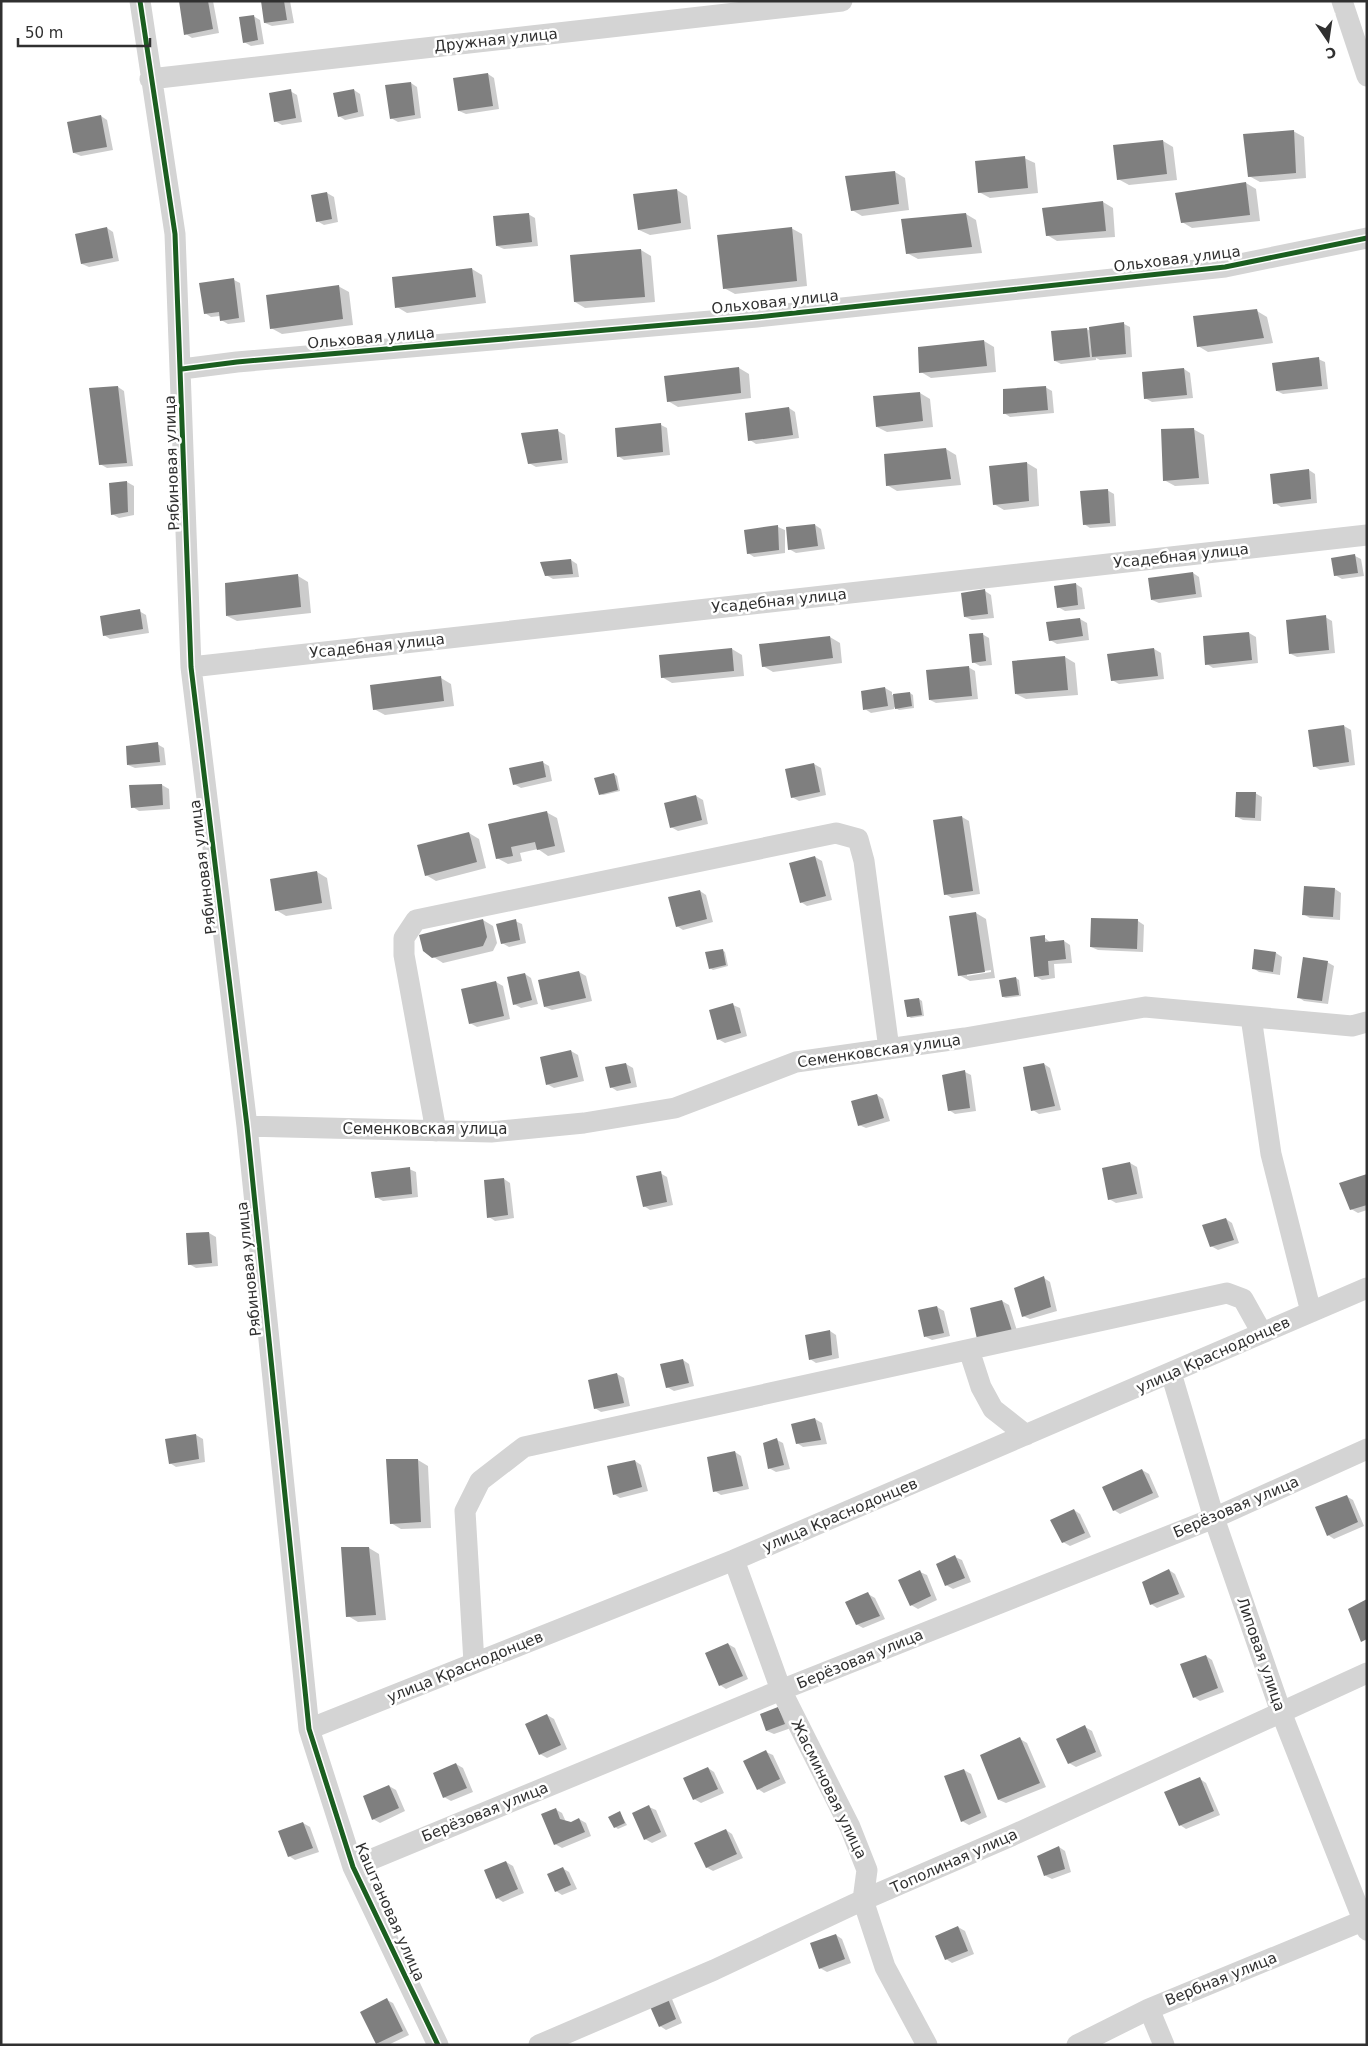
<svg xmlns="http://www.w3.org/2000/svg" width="1368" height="2046" font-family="'DejaVu Sans',sans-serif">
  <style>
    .shadow { fill: #0003; fill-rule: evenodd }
    .building { fill: #7f7f7f }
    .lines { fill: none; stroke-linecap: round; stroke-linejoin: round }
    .street { stroke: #d4d4d4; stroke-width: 21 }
    .cycleway-casing { stroke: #fff; stroke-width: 8 }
    .cycleway { stroke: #1b5e20; stroke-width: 5 }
    .labels { text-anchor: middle; stroke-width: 5; stroke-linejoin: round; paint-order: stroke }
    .street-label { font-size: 15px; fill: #303030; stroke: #fff }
  </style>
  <rect width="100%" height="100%" fill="#fff"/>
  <path class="shadow" d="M180 1H213L219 33 192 38 186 34Z
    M262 1H290L294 23 272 26 265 23Z
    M253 16 260 20 264 44 251 46 244 42Z
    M488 74 494 78 499 109 466 114 459 111Z
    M411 83 417 87 421 118 398 122 391 118Z
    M354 90 360 94 364 116 345 120 339 116Z
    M290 91 297 95 302 122 282 125 275 121Z
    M101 116 107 120 113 150 81 156 74 153Z
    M1293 131 1304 137 1306 178 1260 182 1249 176Z
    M1163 141 1173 147 1177 180 1129 185 1118 179 1115 146Z
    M1024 158 1035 163 1038 193 990 198 979 192Z
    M895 172 905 178 909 210 862 216 852 210Z
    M1246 183 1256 189 1260 221 1192 228 1182 222Z
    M677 190 687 196 691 229 650 235 639 230Z
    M327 193 334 197 338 222 324 225 317 221Z
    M1103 202 1113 208 1115 237 1057 241 1047 235Z
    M528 214 535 218 538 246 504 249 497 246Z
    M966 214 976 220 982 253 918 259 907 253Z
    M107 228 113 232 119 261 89 267 82 264Z
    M791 228 802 234 807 286 735 294 724 288Z
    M641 250 651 256 655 302 585 308 575 302 571 256Z
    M472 269 482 275 486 303 407 313 397 307Z
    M234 280 240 283 245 322 228 324 221 320 220 316 211 317 205 313Z
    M338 286 349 292 353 325 282 334 271 328Z
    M1257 311 1267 317 1273 343 1208 352 1198 346Z
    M1124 324 1130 327 1132 357 1100 360 1096 358V360L1061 364 1055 361 1086 329 1091 331Z
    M984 341 994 347 996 372 931 378 921 372Z
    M1318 359 1325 362 1328 389 1283 394 1277 391Z
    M739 368 749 374 751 398 678 407 668 401Z
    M1184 369 1190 373 1193 398 1152 402 1145 398Z
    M118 387 124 391 133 466 107 468 100 464Z
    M1045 387 1052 391 1054 413 1010 417 1004 413Z
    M920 393 930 399 933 427 887 432 877 427Z
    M789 408 795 412 799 438 756 444 750 440Z
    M661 425 667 428 670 455 624 460 618 456Z
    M1193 429 1204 435 1209 484 1175 486 1164 480Z
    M558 431 565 435 568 463 536 467 529 463Z
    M946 449 956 455 961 485 897 491 887 485Z
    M1027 463 1037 469 1039 506 1004 510 994 504Z
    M1309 470 1315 474 1317 503 1281 507 1275 503Z
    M127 482 134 486V515L119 518 112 514Z
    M1107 490 1114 494 1116 526 1090 528 1084 524Z
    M815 525 821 529 825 549 796 553 789 549Z
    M778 527 785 530V553L754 557 748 553 746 531Z
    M1355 556 1361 559 1364 576 1342 579 1335 575Z
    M571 560 577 564 579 577 553 579 546 575Z
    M1193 573 1199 577 1202 597 1159 603 1152 600Z
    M298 576 308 582 311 613 237 621 227 616Z
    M1076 584 1082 588 1085 609 1065 611 1058 607Z
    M985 591 991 595 994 618 972 620 965 617Z
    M139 611 146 615 149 633 110 639 104 635Z
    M1325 617 1332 621 1335 653 1297 657 1291 654Z
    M1080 619 1087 623 1089 640 1057 644 1050 640Z
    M1249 633 1256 637 1258 663 1213 668 1207 664Z
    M982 634 989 638 992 665 980 666 973 662Z
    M830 637 840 643 842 663 773 672 763 666Z
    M732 649 742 655 744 676 672 683 662 677Z
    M1154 649 1161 653 1164 679 1119 684 1112 680Z
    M1065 657 1075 663 1078 695 1026 699 1016 694Z
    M968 667 975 671 978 699 936 703 930 700Z
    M441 678 451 684 454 706 385 715 374 709Z
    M885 688 892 692V695L910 693 913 695 914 708 899 710 894 707V709L871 713 865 709Z
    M1344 726 1351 730 1355 765 1320 770 1314 766Z
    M157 744 164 748 166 765 135 768 128 765Z
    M542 762 549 766 552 781 521 788 514 784Z
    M814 764 821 768 826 795 799 801 792 797Z
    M614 774 617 776 620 791 603 795 600 794Z
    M162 785 169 789 170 809 139 811 133 807Z
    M1255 793 1262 797 1261 821 1243 820 1237 817Z
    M696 796 703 800 708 824 678 831 671 827Z
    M546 812 557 818 565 852 548 856 538 849 520 853 522 861 508 864 497 858Z
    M962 817 969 821 980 894 952 898 945 894 935 821Z
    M469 833 479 839 486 868 436 881 426 875Z
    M815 857 822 861 832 900 807 906 801 902Z
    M317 872 327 878 332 909 286 916 276 910Z
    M1335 889 1341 893 1340 920 1310 918 1303 914Z
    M700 891 706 895 713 922 683 930 677 926Z
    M976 913 986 919 995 978 970 981 959 975ZM991 970V972L967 976V974Z
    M483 920 493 926 497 943 493 951 443 963 432 956Z
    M515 921 522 924 526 943 509 947 502 943Z
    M1138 921 1144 925 1143 952 1098 950 1091 947Z
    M1044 937 1051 943 1064 941 1070 945 1072 963 1054 964 1055 978 1042 980 1035 976Z
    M722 950 725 952 728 966 713 970 710 968Z
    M1276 953 1282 957 1280 975 1259 972 1253 968Z
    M1327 962 1334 966 1328 1004 1304 1001 1298 997Z
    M579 972 586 976 592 1001 552 1010 545 1007Z
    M525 974 531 978 538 1004 521 1008 514 1004Z
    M1016 978 1019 980 1021 996 1006 998 1003 997Z
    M496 982 503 986 510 1019 477 1027 470 1023Z
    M919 999 922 1001 924 1016 911 1018 908 1016Z
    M733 1005 740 1008 747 1036 725 1043 718 1039Z
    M571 1051 578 1055 584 1081 554 1088 547 1084Z
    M626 1064 633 1068 637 1087 617 1091 611 1087Z
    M1044 1064 1050 1068 1061 1110 1039 1114 1033 1110Z
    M965 1072 971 1075 976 1111 955 1114 949 1110Z
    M877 1095 883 1099 890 1121 866 1128 859 1125Z
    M1130 1163 1137 1167 1143 1198 1116 1203 1109 1199Z
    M409 1169 416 1172 418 1197 383 1201 376 1197Z
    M660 1173 667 1177 673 1205 650 1210 644 1206Z
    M1367 1175V1210L1358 1213 1351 1209Z
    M504 1179 510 1183 514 1218 495 1221 489 1217Z
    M1226 1219 1232 1223 1239 1243 1218 1250 1211 1246Z
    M209 1233 216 1237 218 1266 196 1268 189 1264Z
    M1044 1278 1050 1282 1057 1311 1030 1319 1023 1316Z
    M1002 1301 1009 1305 1018 1334 984 1342Z
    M937 1307 944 1311 950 1336 932 1340 926 1337Z
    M830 1331 836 1335 839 1358 816 1363 810 1359Z
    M683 1360 689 1364 694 1386 674 1391 667 1387Z
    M617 1374 624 1378 630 1406 601 1412 595 1408Z
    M815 1419 822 1423 827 1444 803 1447 797 1443Z
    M196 1435 203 1439 205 1462 176 1467 170 1463Z
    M777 1440 783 1443 790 1469 776 1472 769 1468Z
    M735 1452 741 1456 749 1489 721 1495 715 1491Z
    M418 1460 428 1466 431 1528 401 1529 391 1523Z
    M635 1461 641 1465 648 1491 620 1498 614 1494Z
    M1142 1470 1149 1474 1159 1497 1120 1514 1114 1510Z
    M1346 1496 1353 1500 1364 1526 1334 1539 1328 1535Z
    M1074 1510 1080 1514 1091 1537 1070 1546 1063 1542Z
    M369 1548 379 1554 386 1620 358 1622 348 1616Z
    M955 1557 962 1560 971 1582 953 1589 946 1585Z
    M1169 1570 1175 1574 1185 1597 1157 1608 1151 1604Z
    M920 1572 927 1575 937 1600 918 1609 911 1605Z
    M868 1594 875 1598 885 1619 863 1628 856 1624Z
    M728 1644 735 1648 748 1679 726 1689 720 1685Z
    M1206 1656 1212 1660 1224 1692 1200 1701 1194 1697Z
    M778 1708 791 1728 774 1734 767 1731 761 1714Z
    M547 1715 554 1719 567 1749 547 1758 540 1754Z
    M1085 1727 1092 1731 1102 1756 1076 1767 1069 1763Z
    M1020 1739 1027 1743 1046 1787 1006 1803 999 1800 982 1756Z
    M766 1752 773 1755 786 1783 764 1793 758 1789Z
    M456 1764 463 1768 473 1792 451 1801 444 1797Z
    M708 1768 714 1772 724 1793 701 1803 694 1799Z
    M964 1770 971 1774 987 1817 969 1825 962 1821Z
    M1200 1779 1206 1783 1220 1815 1186 1829 1180 1825Z
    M389 1786 396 1790 405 1811 380 1823 373 1819Z
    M649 1807 656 1810 667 1836 652 1843 645 1839Z
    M555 1809 562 1813 566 1822 571 1823 579 1819 586 1823 591 1836 562 1848 555 1844Z
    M620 1813 627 1825 618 1829 615 1827Z
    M303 1823 310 1827 319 1852 295 1860 289 1856Z
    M726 1830 732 1834 743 1858 713 1871 706 1867Z
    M1059 1847 1065 1851 1071 1872 1052 1879 1046 1876 1039 1857Z
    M506 1862 513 1866 524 1893 503 1902 497 1898Z
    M562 1868 569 1872 577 1889 562 1895 556 1891Z
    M958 1927 965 1931 974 1954 952 1963 946 1959Z
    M836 1935 842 1939 851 1963 827 1972 820 1968Z
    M666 1995 672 1999 682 2023 666 2030 660 2026Z
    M387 2000 393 2003 409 2035 388 2045H379L377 2043Z"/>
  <path class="building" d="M179 1H208L213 29 184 35Z
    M261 1H284L287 20 264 23Z
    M254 15 258 40 243 43 239 17Z
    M488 73 493 106 458 111 453 78Z
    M411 82 415 115 390 119 385 85Z
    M291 89 296 118 274 122 269 93Z
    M354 89 358 112 338 117 333 93Z
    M101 115 107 147 73 153 67 122Z
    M1294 130 1296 173 1248 177 1243 134Z
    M1163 140 1167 174 1117 180 1113 145Z
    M1025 156 1028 188 978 193 975 161Z
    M895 171 899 204 851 211 845 176Z
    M1246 182 1250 215 1181 223 1175 193Z
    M677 189 681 223 638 230 633 194Z
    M327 192 332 219 316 222 311 195Z
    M1103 201 1106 231 1046 236 1042 208Z
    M529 213 532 242 496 246 493 216Z
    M966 213 972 247 906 254 901 219Z
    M107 227 113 258 81 264 75 234Z
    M792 227 797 281 723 289 717 235Z
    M641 249 645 297 574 302 570 255Z
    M472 268 476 297 395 308 392 277Z
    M234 278 239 318 220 321 219 312 204 314 199 283Z
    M339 285 343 319 270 329 266 295Z
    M1257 309 1264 338 1197 347 1193 316Z
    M1124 322 1126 354 1092 357 1089 327Z
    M1087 328 1090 357 1054 361 1051 331Z
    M984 340 987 366 919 373 918 347Z
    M1319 357 1322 386 1276 391 1272 363Z
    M739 367 741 393 667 402 664 376Z
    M1184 368 1187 395 1144 399 1142 372Z
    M118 386 127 463 99 465 89 388Z
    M1046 386 1048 410 1003 414V389Z
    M920 392 923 421 876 427 873 396Z
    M789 407 793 435 748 441 745 413Z
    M661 423 663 452 617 457 615 428Z
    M1194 428 1199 478 1163 481 1161 429Z
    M558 429 562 460 528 464 521 433Z
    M946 448 951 479 886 486 884 454Z
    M1027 462 1029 501 993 505 989 466Z
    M1309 469 1311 499 1273 504 1270 474Z
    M127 481 128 512 111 515 109 483Z
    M1108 489 1110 523 1083 525 1080 491Z
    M815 524 818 546 788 550 786 527Z
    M778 525 779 550 747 554 744 530Z
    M1355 554 1358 573 1334 576 1331 558Z
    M571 559 573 574 545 576 540 562Z
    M1193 572 1196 594 1151 600 1148 578Z
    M298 574 301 607 226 616 225 583Z
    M1076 583 1078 605 1057 608 1054 586Z
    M985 589 988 614 964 617 961 593Z
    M140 609 143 629 103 636 100 616Z
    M1326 615 1329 650 1289 654 1286 620Z
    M1080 618 1083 636 1049 641 1046 622Z
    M1249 632 1252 660 1205 665 1203 636Z
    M983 633 986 661 972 663 969 634Z
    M830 636 833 658 762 667 759 644Z
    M732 648 734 671 661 678 659 655Z
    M1154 648 1158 676 1111 681 1107 654Z
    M1065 656 1068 690 1015 694 1012 661Z
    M969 666 972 696 929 700 926 670Z
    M441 676 444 701 373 710 370 685Z
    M885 687 888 706 863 710 861 691Z
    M910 692 912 706 895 709 893 694Z
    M1344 725 1349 762 1313 767 1308 730Z
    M158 742 160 762 127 765 126 746Z
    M543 761 546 777 513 785 509 768Z
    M814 763 820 792 791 798 785 769Z
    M614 773 618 790 599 795 594 778Z
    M162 784 163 805 131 808 129 785Z
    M1236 792H1256L1255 818 1235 817Z
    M696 795 702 820 670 828 664 803Z
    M547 811 555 846 537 850 535 842 511 847 513 856 496 859 488 824Z
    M962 816 973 891 944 895 933 820Z
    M469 832 477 862 425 876 417 845Z
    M815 856 826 896 800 903 789 863Z
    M317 871 322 903 275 911 270 879Z
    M1304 886 1335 888 1333 917 1302 915Z
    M700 890 707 919 676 927 668 897Z
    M976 912 985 972 958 976 949 916Z
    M1091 918 1138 919 1137 949 1090 947Z
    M483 919 487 937 483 946 432 958 423 951 419 935Z
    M516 919 520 940 501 944 496 924Z
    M1045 935V942L1064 940 1066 959 1048 961 1049 975 1034 977 1030 937Z
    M723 949 726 965 709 969 705 952Z
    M1254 949 1276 952 1273 972 1252 969Z
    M1303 957 1328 961 1322 1001 1297 998Z
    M579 971 586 998 544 1007 538 980Z
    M525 973 532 1000 513 1005 507 977Z
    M1016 977 1019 995 1002 997 999 980Z
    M496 981 504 1016 469 1024 461 989Z
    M919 998 922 1015 907 1017 904 1000Z
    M733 1003 741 1033 717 1040 709 1010Z
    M571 1050 578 1077 546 1085 540 1057Z
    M626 1063 631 1083 610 1088 605 1067Z
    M1044 1063 1055 1106 1031 1111 1023 1067Z
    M965 1070 970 1108 948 1111 942 1075Z
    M877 1094 884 1118 858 1126 851 1101Z
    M1130 1162 1137 1194 1108 1200 1102 1168Z
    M410 1167 412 1194 375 1198 371 1172Z
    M661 1171 667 1202 643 1207 636 1176Z
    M1367 1174V1205L1350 1210 1339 1183Z
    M504 1178 508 1215 487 1218 484 1180Z
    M1226 1218 1234 1240 1210 1247 1202 1225Z
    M209 1232 212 1263 188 1265 186 1233Z
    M1044 1276 1051 1307 1022 1317 1014 1288Z
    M1002 1300 1012 1331 977 1339 970 1308Z
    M937 1306 944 1333 924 1337 918 1310Z
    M830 1330 832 1355 809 1360 805 1335Z
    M683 1359 689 1383 666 1388 660 1364Z
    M617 1373 624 1403 594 1409 588 1380Z
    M815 1418 821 1440 796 1444 791 1424Z
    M196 1434 199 1459 169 1464 165 1439Z
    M777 1438 784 1465 768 1469 763 1443Z
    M735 1451 743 1486 713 1492 707 1457Z
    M386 1459H418L421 1522 390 1524Z
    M635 1460 642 1487 613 1495 607 1466Z
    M1142 1469 1153 1493 1113 1511 1102 1487Z
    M1347 1495 1358 1522 1327 1536 1315 1507Z
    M1074 1509 1085 1533 1062 1543 1050 1520Z
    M341 1547H369L376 1615 346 1617Z
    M955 1555 965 1578 945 1586 936 1564Z
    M1169 1569 1179 1594 1150 1605 1142 1582Z
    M920 1570 931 1596 910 1606 898 1580Z
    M868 1592 880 1616 856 1625 845 1602Z
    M1367 1599V1639L1361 1642 1348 1609Z
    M728 1643 743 1676 719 1686 705 1653Z
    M1206 1655 1218 1688 1193 1698 1180 1664Z
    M778 1707 785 1724 766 1731 760 1714Z
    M547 1714 561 1745 539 1755 525 1724Z
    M1085 1725 1096 1752 1068 1764 1056 1739Z
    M1020 1737 1040 1783 998 1800 980 1755Z
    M766 1750 780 1779 757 1790 743 1761Z
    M456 1763 467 1788 443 1798 433 1773Z
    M708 1767 718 1789 693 1800 683 1778Z
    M964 1769 981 1813 961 1822 944 1776Z
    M1200 1777 1214 1811 1179 1826 1164 1792Z
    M389 1785 399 1808 372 1820 363 1796Z
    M649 1805 661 1832 644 1840 632 1813Z
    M556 1808 560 1819 571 1822 579 1818 585 1832 554 1845 541 1814Z
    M620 1811 625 1823 614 1828 608 1817Z
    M303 1822 313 1848 288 1857 278 1831Z
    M726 1829 737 1854 706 1868 694 1843Z
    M1059 1846 1065 1869 1044 1876 1037 1856Z
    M506 1861 518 1889 496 1899 484 1870Z
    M563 1867 571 1885 555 1892 547 1874Z
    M958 1926 968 1951 945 1960 935 1936Z
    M836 1934 845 1959 819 1969 810 1943Z
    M666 1994 676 2019 659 2027 648 2002Z
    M387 1998 403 2031 376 2044 360 2012Z"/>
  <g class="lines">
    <path class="street" d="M140 1 175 234 191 667 247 1126 309 1729 353 1867 438 2045
      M1342 1 1367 76
      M150 79 842 1
      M182 369 237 362 757 317 1225 267 1367 238
      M191 667 1367 535
      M1251 1017 1271 1154 1311 1312
      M247 1126 491 1132 584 1123 675 1108 796 1062 965 1038 1145 1007 1352 1026 1367 1022
      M436 1131 404 955V938L416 920 836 833 858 839 864 861 889 1049
      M969 1350 981 1387 993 1409 1026 1435
      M1171 1373 1214 1518 1281 1712 1367 1930
      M734 1560 781 1690 850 1827 867 1870 863 1900 885 1967 927 2045
      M474 1663 465 1511 480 1481 524 1447 1227 1293 1243 1299 1262 1333
      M309 1729 734 1560 1367 1288
      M353 1867 781 1690 1214 1518 1367 1449
      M1149 2009 1164 2045
      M539 2045 714 1970 863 1900 1011 1836 1367 1673
      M1077 2045 1149 2009 1367 1919"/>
    <defs>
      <path id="cycleway" d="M140 1 175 234 191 667 247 1126 309 1729 353 1867 438 2045
        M182 369 237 362 757 317 1225 267 1367 238"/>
    </defs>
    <use href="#cycleway" class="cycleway-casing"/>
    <use href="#cycleway" class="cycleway"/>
  </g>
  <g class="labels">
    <g class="street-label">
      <text transform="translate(496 40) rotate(-6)" y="5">Дружная улица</text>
      <text transform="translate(1177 259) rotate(-7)" y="5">Ольховая улица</text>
      <text transform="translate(775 302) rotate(-6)" y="5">Ольховая улица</text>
      <text transform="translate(371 338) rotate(-5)" y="5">Ольховая улица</text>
      <text transform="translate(172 463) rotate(-92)" y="5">Рябиновая улица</text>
      <text transform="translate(1181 556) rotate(-6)" y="5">Усадебная улица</text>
      <text transform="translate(779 601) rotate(-6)" y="5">Усадебная улица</text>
      <text transform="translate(377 646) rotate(-6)" y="5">Усадебная улица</text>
      <text transform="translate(203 867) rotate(-97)" y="5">Рябиновая улица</text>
      <text transform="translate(879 1051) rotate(-8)" y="5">Семенковская улица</text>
      <text x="425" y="1134">Семенковская улица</text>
      <text transform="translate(249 1269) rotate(-96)" y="5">Рябиновая улица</text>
      <text transform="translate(1213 1355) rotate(-24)" y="5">улица Краснодонцев</text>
      <text transform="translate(1236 1507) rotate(-23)" y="5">Берёзовая улица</text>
      <text transform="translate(840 1515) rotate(-23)" y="5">улица Краснодонцев</text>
      <text transform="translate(1261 1654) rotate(71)" y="5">Липовая улица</text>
      <text transform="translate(860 1659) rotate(-22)" y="5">Берёзовая улица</text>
      <text transform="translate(465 1667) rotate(-22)" y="5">улица Краснодонцев</text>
      <text transform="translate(829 1789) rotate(64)" y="5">Жасминовая улица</text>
      <text transform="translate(485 1812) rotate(-22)" y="5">Берёзовая улица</text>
      <text transform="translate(954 1861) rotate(-24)" y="5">Тополиная улица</text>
      <text transform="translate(390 1912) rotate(66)" y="5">Каштановая улица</text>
      <text transform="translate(1221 1979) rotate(-22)" y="5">Вербная улица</text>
    </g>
  </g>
  <rect width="1368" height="2046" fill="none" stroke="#303030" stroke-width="5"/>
  <g transform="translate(1328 40) rotate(167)" stroke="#ffffff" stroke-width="4" paint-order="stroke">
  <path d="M0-4L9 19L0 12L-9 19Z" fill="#303030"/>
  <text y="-8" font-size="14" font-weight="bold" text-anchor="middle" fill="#303030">С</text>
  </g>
  <path d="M18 38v8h132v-8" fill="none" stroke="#303030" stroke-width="2.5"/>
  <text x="25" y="38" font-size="15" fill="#303030" stroke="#ffffff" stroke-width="4" paint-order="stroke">50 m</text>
</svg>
